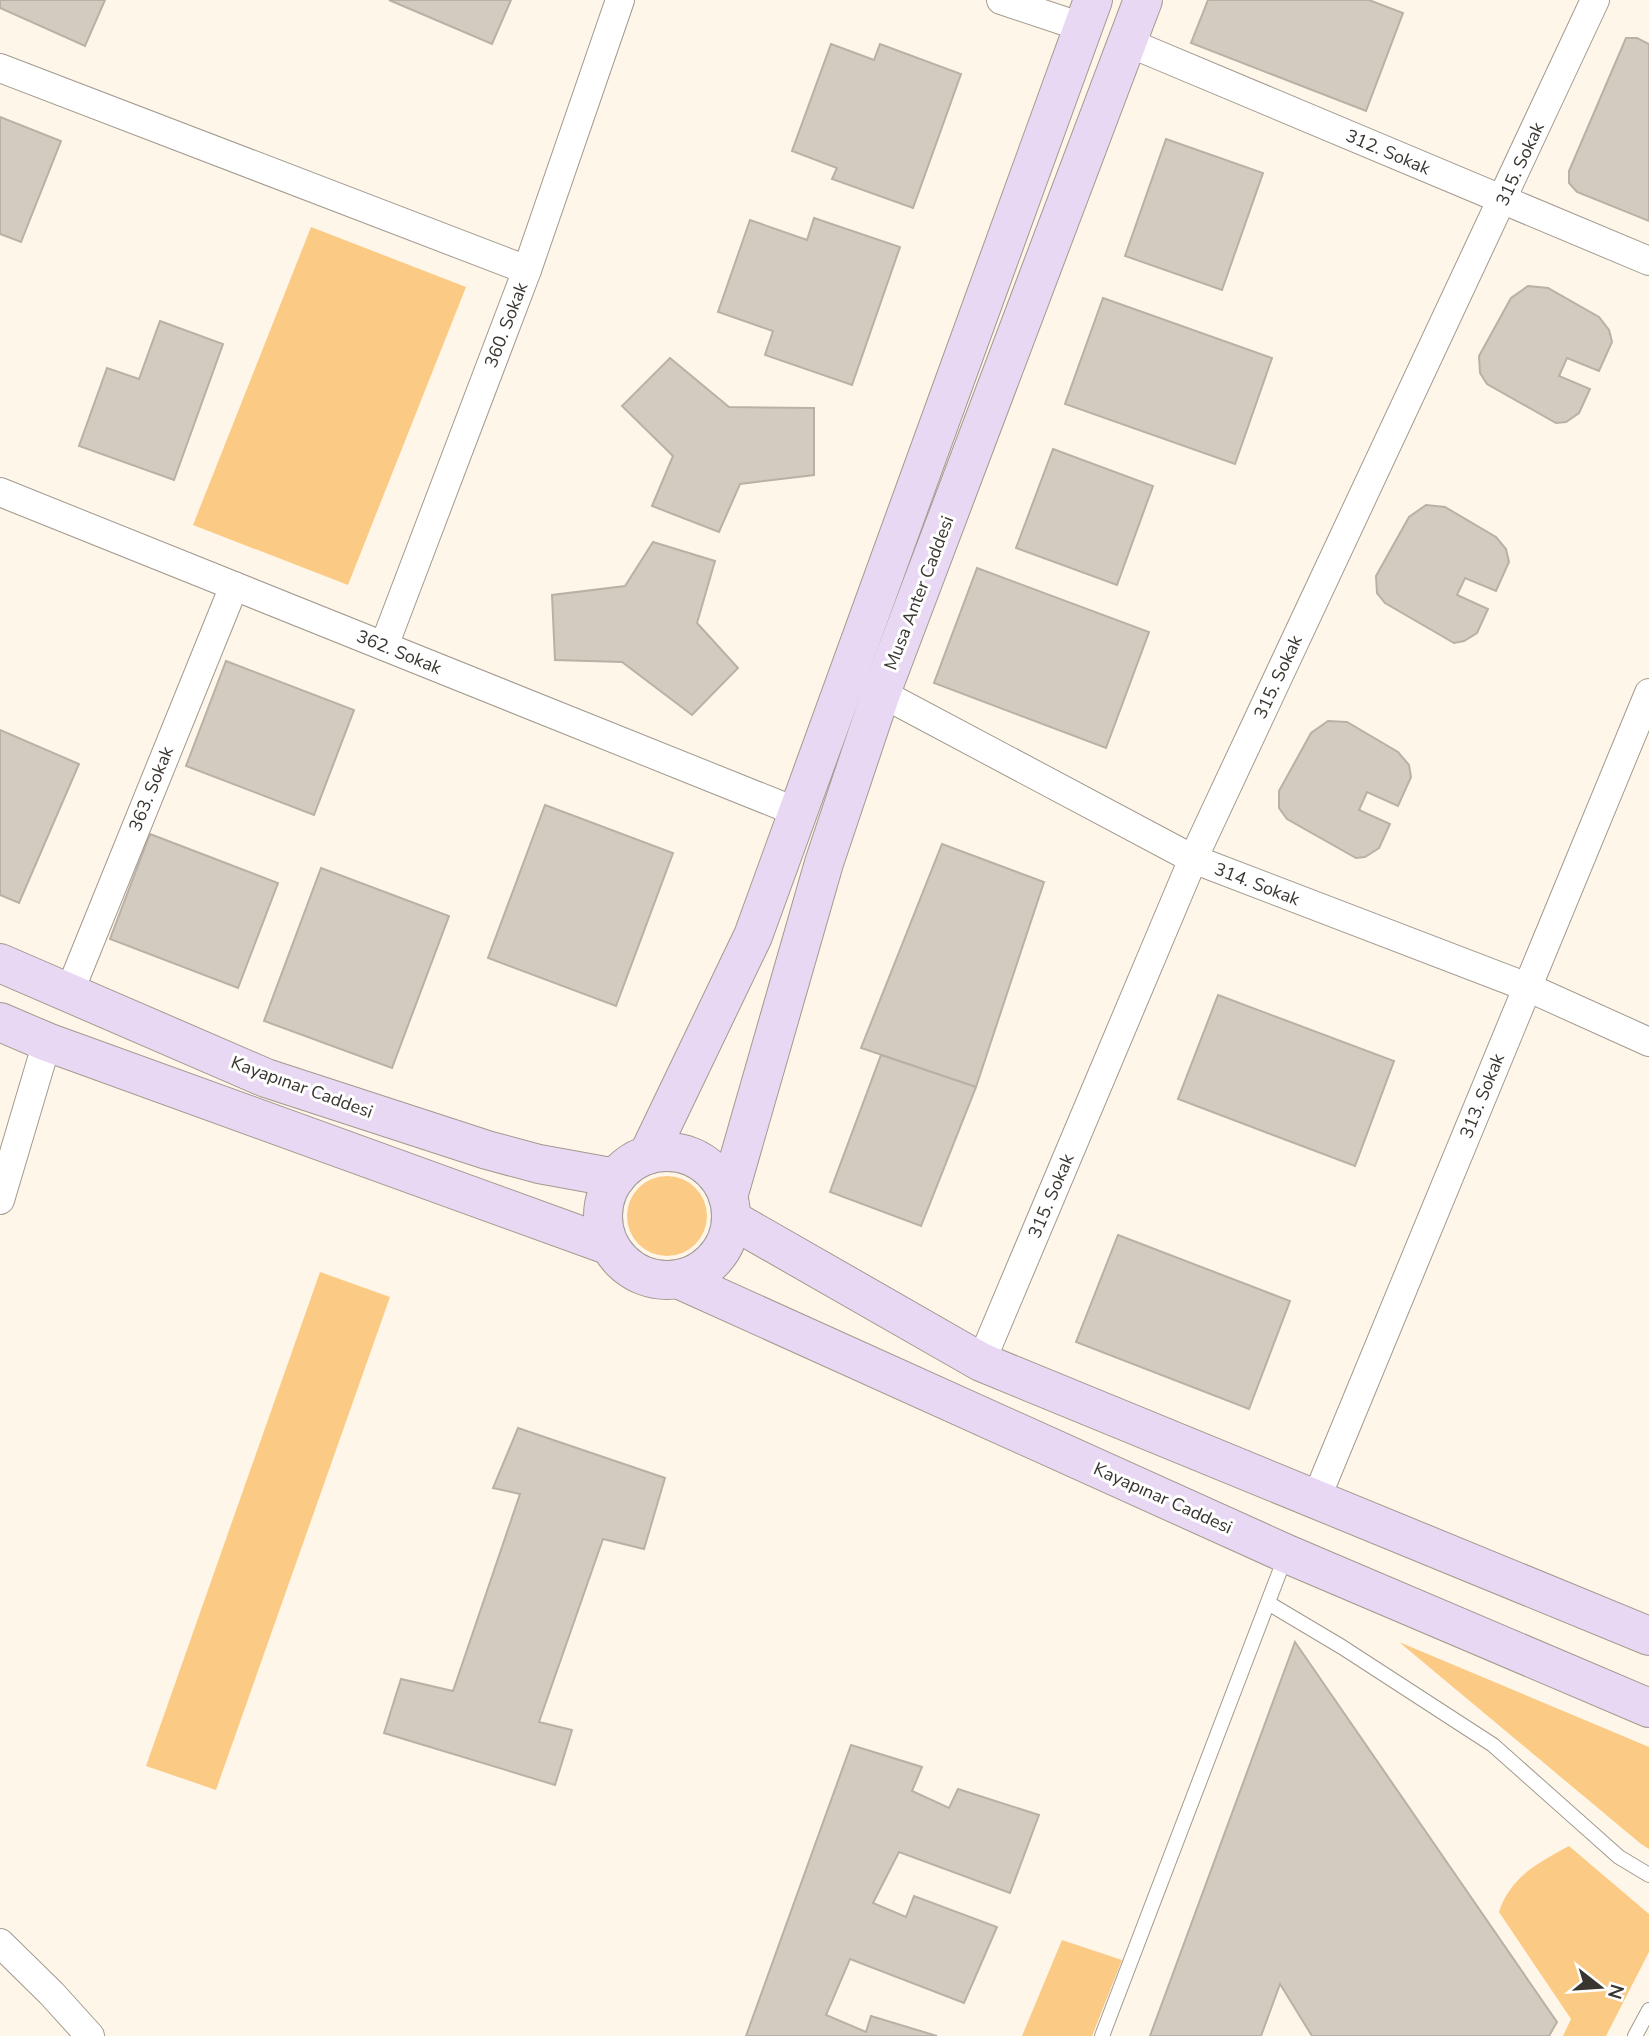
<svg xmlns="http://www.w3.org/2000/svg" width="1649" height="2036" font-family="'Nunito Sans',sans-serif">
	<rect width="100%" height="100%" fill="#fff6ea"/>
	<!-- green -->
	<g fill="#fbcb85">
		<polygon points="311,227 466,287 348,585 193,525"/>
		<circle cx="667" cy="1216" r="40"/>
		<polygon points="320,1272 390,1297 216,1790 146,1766"/>
		<polygon points="1399,1642 1649,1747 1649,1849 1641,1844"/>
		<path d="M1569,1846L1649,1914V1952L1606,2036H1563L1571,2019L1499,1912C1510,1877 1538,1863 1569,1846Z"/>
		<polygon points="1062,1940 1122,1960 1092,2036 1022,2036"/>
	</g>
	<!-- building -->
	<g fill="#d3cbbf" stroke="#b9b1a5" stroke-width="2">
		<polygon points="0,0 105,0 85,46 0,8"/>
		<polygon points="389,0 511,0 492,44"/>
		<polygon points="1208,0 1369,0 1403,13 1366,111 1191,43"/>
		<polygon points="1626,38 1637,38 1649,44 1649,221 1577,192 1569,183 1569,171"/>
		<polygon points="831,44 874,60 880,44 961,74 913,208 832,179 837,168 792,151"/>
		<polygon points="0,117 61,141 21,242 0,234"/>
		<polygon points="1166,139 1263,173 1222,290 1125,256"/>
		<polygon points="814,218 900,247 852,385 765,355 773,331 718,312 750,220 807,240"/>
		<polygon points="1528,286 1548,288 1599,317 1609,330 1612,342 1599,371 1567,358 1559,376 1590,389 1579,413 1566,422 1556,423 1487,384 1480,373 1479,356 1511,298"/>
		<polygon points="1103,298 1272,358 1235,464 1065,404"/>
		<polygon points="160,321 223,344 174,480 79,446 107,368 139,379"/>
		<polygon points="670,358 729,407 814,408 814,475 740,484 719,532 652,506 673,456 622,406"/>
		<polygon points="1053,449 1153,486 1117,585 1016,548"/>
		<polygon points="1426,505 1445,507 1496,537 1506,549 1509,562 1496,591 1465,578 1457,595 1488,609 1477,633 1464,641 1454,643 1385,603 1377,593 1376,576 1409,517"/>
		<polygon points="653,542 715,561 697,623 738,668 692,715 622,662 555,660 552,595 625,586"/>
		<polygon points="977,568 1149,632 1106,748 934,683"/>
		<polygon points="226,661 354,710 314,815 186,766"/>
		<polygon points="1328,721 1347,722 1398,752 1409,765 1411,777 1398,806 1367,792 1359,810 1390,824 1379,848 1365,857 1356,858 1287,819 1279,808 1279,791 1311,733"/>
		<polygon points="0,730 79,764 19,903 0,895"/>
		<polygon points="545,805 673,853 616,1006 488,958"/>
		<polygon points="150,834 278,883 238,988 110,939"/>
		<polygon points="942,844 1044,882 976,1087 861,1048"/>
		<polygon points="321,868 449,916 392,1068 264,1021"/>
		<polygon points="1218,995 1394,1061 1355,1166 1178,1099"/>
		<polygon points="881,1055 976,1087 921,1226 830,1192"/>
		<polygon points="1118,1235 1290,1301 1249,1409 1076,1342"/>
		<polygon points="518,1428 665,1478 644,1549 603,1539 539,1722 572,1730 555,1785 384,1733 401,1679 453,1691 520,1494 493,1488"/>
		<polygon points="1295,1642 1557,2022 1549,2036 1312,2036 1280,1984 1261,2036 1150,2036"/>
		<polygon points="851,1745 922,1767 912,1791 949,1808 958,1789 1039,1815 1010,1893 899,1852 873,1903 906,1917 914,1896 997,1927 964,2003 850,1959 826,2015 866,2032 871,2016 937,2036 746,2036"/>
	</g>
	<g fill="none" stroke-linecap="round" stroke-linejoin="round">
		<defs>
			<g id="service">
				<polyline points="1268,1603 1342,1647 1493,1745 1619,1857 1649,1875"/>
				<polyline points="1102,2036 1286,1555"/>
				<polyline points="1635,2036 1649,2010"/>
			</g>
			<g id="minor">
				<polyline points="1001,0 1082,27"/>
				<polyline points="1127,42 1649,261"/>
				<polyline points="0,68 527,270"/>
				<polyline points="0,492 797,812"/>
				<polyline points="384,646 527,270 620,0"/>
				<polyline points="881,693 1193,859 1527,987 1649,1042"/>
				<polyline points="69,993 234,586"/>
				<polyline points="0,1200 47,1042"/>
				<polyline points="981,1362 1193,859 1595,0"/>
				<polyline points="1316,1499 1649,693"/>
				<polyline points="0,1943 52,1994 90,2036"/>
			</g>
			<g id="secondary">
				<polyline points="0,963 266,1078 487,1150 539,1164 616,1178"/>
				<polyline points="0,1022 47,1042 610,1246"/>
				<circle cx="667" cy="1216" r="64"/>
				<polyline points="648,1155 753,936 1093,0"/>
				<polyline points="728,1197 824,863 881,693 1143,0"/>
				<polyline points="731,1219 981,1362 1649,1636"/>
				<polyline points="680,1280 1287,1554 1649,1708"/>
			</g>
		</defs>
		<!-- service casing -->
		<use href="#service" stroke="#a29a8f" stroke-width="16"/>
		<!-- minor casing -->
		<use href="#minor" stroke="#a29a8f" stroke-width="30"/>
		<!-- secondary casing -->
		<use href="#secondary" stroke="#a29a8f" stroke-width="40"/>
		<!-- service -->
		<use href="#service" stroke="#fff" stroke-width="14"/>
		<!-- minor -->
		<use href="#minor" stroke="#fff" stroke-width="28"/>
		<!-- secondary -->
		<use href="#secondary" stroke="#e8d8f3" stroke-width="38"/>
	</g>
	<g text-anchor="middle" stroke-width="6" stroke-linejoin="round" paint-order="stroke">
		<!-- street labels -->
		<g font-size="18" fill="#393631" stroke="#fff">
			<text transform="translate(1388 152) rotate(23)" y="6">312. Sokak</text>
			<text transform="translate(1520 164) rotate(-65)" y="6">315. Sokak</text>
			<text transform="translate(506 325) rotate(-69)" y="6">360. Sokak</text>
			<text transform="translate(919 593) rotate(-69)" y="6">Musa Anter Caddesi</text>
			<text transform="translate(399 652) rotate(22)" y="6">362. Sokak</text>
			<text transform="translate(1278 677) rotate(-65)" y="6">315. Sokak</text>
			<text transform="translate(151 789) rotate(-68)" y="6">363. Sokak</text>
			<text transform="translate(1257 884) rotate(21)" y="6">314. Sokak</text>
			<text transform="translate(302 1087) rotate(20)" y="6">Kayapınar Caddesi</text>
			<text transform="translate(1482 1096) rotate(-68)" y="6">313. Sokak</text>
			<text transform="translate(1051 1196) rotate(-67)" y="6">315. Sokak</text>
			<text transform="translate(1163 1498) rotate(24)" y="6">Kayapınar Caddesi</text>
		</g>
	</g>
	<!-- north arrow -->
	<g transform="translate(1600 1987) rotate(107)" stroke="#ffffff" stroke-width="5" paint-order="stroke">
	<path d="M0-5L12 26L0 18L-12 26Z" fill="#393631"/>
	<text y="-10" font-size="19" font-weight="bold" text-anchor="middle" fill="#393631">N</text>
	</g>
</svg>
